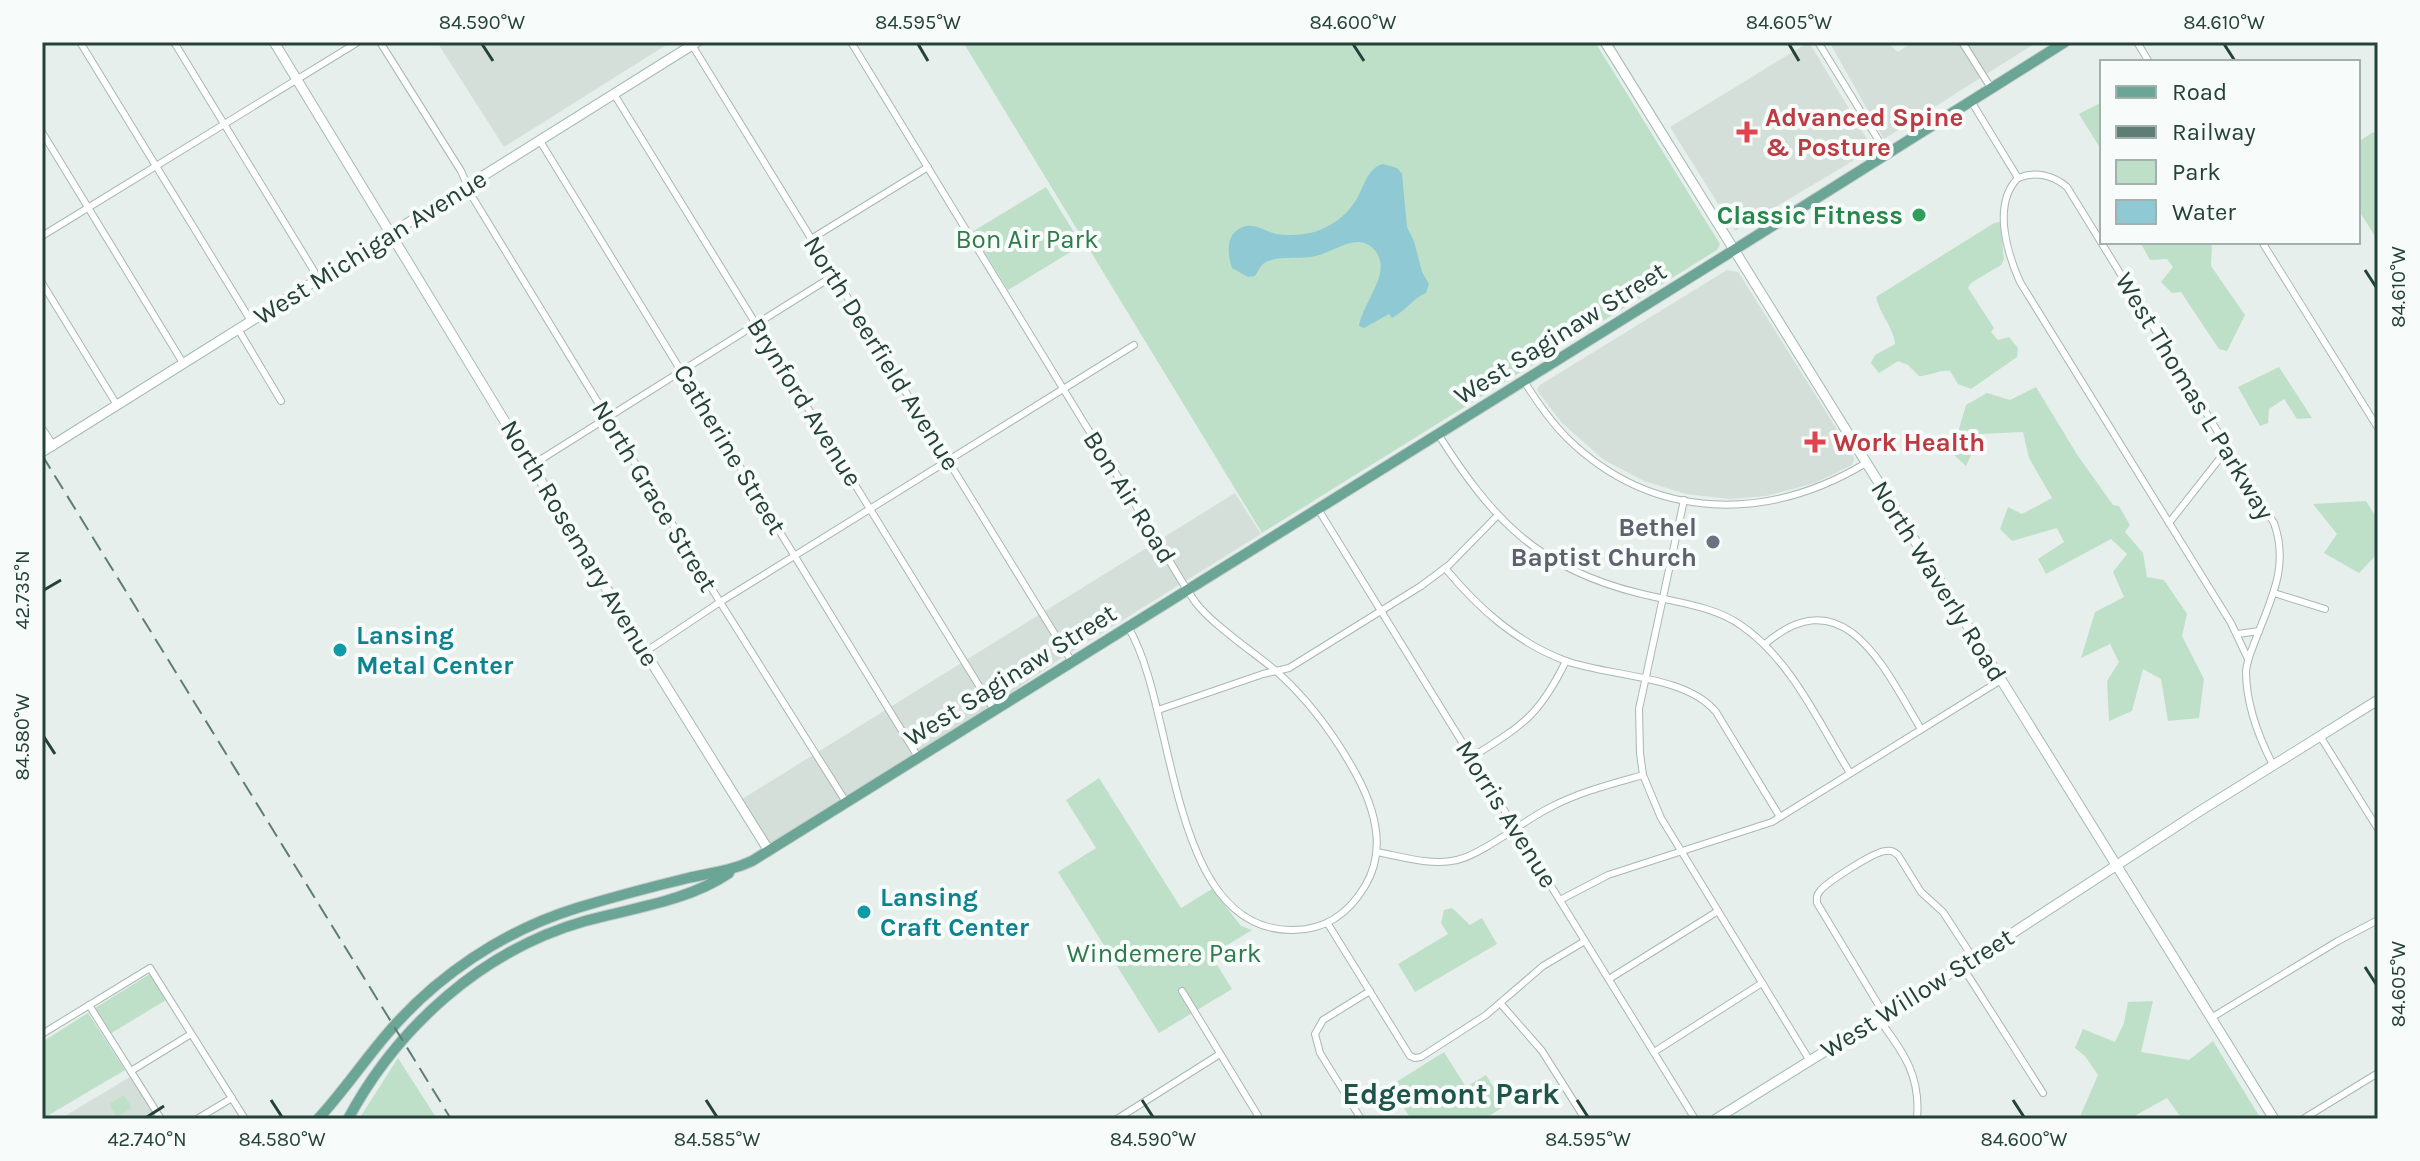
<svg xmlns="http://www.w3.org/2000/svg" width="2420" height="1161" font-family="Karla,sans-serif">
	<rect width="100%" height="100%" fill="#e6efeb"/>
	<!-- built -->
	<g fill="#d4dfda">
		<polygon points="437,42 671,42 504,147"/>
		<polygon points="1809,42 1873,149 1735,231 1670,127"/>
		<polygon points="1835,42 1886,42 1898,52 1913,42 2037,42 1884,139 1831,45"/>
		<polygon points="1727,270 1738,272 1744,281 1853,455 1854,460 1852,465 1815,483 1766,496 1730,499 1686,494 1644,481 1604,460 1562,423 1539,393 1537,389 1540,385"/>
		<polygon points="1235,493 1261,534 1057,661 918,757 769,851 739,801"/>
		<polygon points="130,1077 157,1119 60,1119"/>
	</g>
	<!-- green -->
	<g fill="#bfe0c8">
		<polygon points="963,42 1595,42 1720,244 1717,250 1262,533"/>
		<polygon points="2102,102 2102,151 2079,114"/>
		<polygon points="2373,132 2378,135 2378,241 2358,209 2358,142"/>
		<polygon points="1046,187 1082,245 1008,290 972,232"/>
		<path d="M2000,222L2004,259L2001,265L1971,283L1968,288L1994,328L1991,332L1998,340L2009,337L2018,348L2017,357L1971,389L1958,384L1950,371C1941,369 1929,376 1919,376L1908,365L1898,361L1879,373L1871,363L1875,355L1895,344C1894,328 1879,313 1876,297L1994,223Z"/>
		<polygon points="2140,242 2212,242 2211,266 2245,315 2227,351 2219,349 2181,292 2172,293 2161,282 2173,267 2167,259 2150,260"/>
		<polygon points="2279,367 2312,418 2297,419 2284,399 2269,409 2268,423 2260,426 2238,387"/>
		<polygon points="2036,387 2078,456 2113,505 2119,506 2130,525 2125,532 2143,553 2147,577 2164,580 2187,614 2182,636 2204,679 2199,718 2168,721 2161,679 2143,669 2132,711 2109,721 2107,681 2119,662 2110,644 2081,658 2095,612 2124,597 2113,572 2127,554 2111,539 2046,574 2038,559 2064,542 2057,528 2012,541 2000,529 2008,507 2022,514 2052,498 2029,458 2023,432 1981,434 1966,466 1952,453 1966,405 1987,393 2010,400"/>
		<polygon points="2366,501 2378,520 2378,553 2359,573 2324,553 2337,534 2313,504"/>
		<polygon points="1099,778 1181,908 1212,889 1241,926 1252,930 1211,955 1232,989 1159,1033 1058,872 1096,848 1066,800"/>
		<polygon points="1452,908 1470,925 1482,918 1497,944 1415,992 1398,964 1448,934 1441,923 1444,910"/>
		<polygon points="150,974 166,1000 110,1034 95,1008"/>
		<polygon points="2153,1001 2141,1052 2189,1060 2213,1041 2261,1119 2182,1119 2167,1098 2129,1119 2079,1119 2098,1075 2085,1056 2075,1048 2083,1029 2115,1042 2124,1023 2128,1002"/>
		<polygon points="88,1013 125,1070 42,1119 42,1042"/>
		<polygon points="1444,1052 1466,1087 1486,1075 1505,1106 1484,1119 1411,1119 1390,1086"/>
		<polygon points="398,1058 437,1119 359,1119"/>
		<polygon points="124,1095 132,1108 117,1117 109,1104"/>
	</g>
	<!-- water -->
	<path fill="#8ec9d4" d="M1383,164L1397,168L1402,174L1407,227L1414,241L1422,272L1429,284L1426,293C1413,298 1406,311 1392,318L1389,314L1364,328L1359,326C1362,306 1385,280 1380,261C1378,250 1368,242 1358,242C1344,242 1329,253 1316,256C1301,260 1279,255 1266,262C1260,265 1259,270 1255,276L1248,277L1232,268C1227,253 1225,231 1246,226C1256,224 1267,232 1276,234C1288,236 1303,235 1314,232C1330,227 1345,217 1354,203C1364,190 1365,169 1383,164Z"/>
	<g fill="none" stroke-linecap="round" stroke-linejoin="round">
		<defs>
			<g id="street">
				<polyline points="80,42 251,321"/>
				<polyline points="174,42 314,271 317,280"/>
				<polyline points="380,42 461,171 473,198 720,602 846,802"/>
				<path d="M851,42C926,164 1000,286 1075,408C1099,448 1125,487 1149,527C1165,552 1179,579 1196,603C1212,624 1253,652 1275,670C1309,700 1334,734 1356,774C1375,809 1387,850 1365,886C1349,913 1325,930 1293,930C1167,932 1177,706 1128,627"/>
				<polyline points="1818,42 1887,154"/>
				<polyline points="1962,42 1991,88"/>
				<polyline points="2137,42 2149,62"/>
				<polyline points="692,45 1072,662"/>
				<polyline points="614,94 994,710"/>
				<polyline points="1971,101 2018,178"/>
				<polyline points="42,132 183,363"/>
				<polyline points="540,141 918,757"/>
				<path d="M2018,178C2035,171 2053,175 2067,187L2274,523C2289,565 2272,597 2257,636C2253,647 2247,659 2246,671C2246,704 2258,736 2273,765"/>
				<path d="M2018,178C1992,204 2007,253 2020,282L2231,623L2248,659"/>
				<polyline points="42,236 358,42"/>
				<polyline points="811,239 928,167"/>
				<polyline points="2262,242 2378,428"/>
				<polyline points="42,283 117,405"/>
				<polyline points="238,329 281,401"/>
				<path d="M1524,381C1537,402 1551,422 1568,439C1654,522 1768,522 1866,463"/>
				<path d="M1438,434C1492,519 1537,568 1638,593C1672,602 1713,605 1742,626C1791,660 1819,723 1850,773"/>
				<polyline points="532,465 833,276"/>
				<polyline points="1684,500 1639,709 1640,753 1643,775 1661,818 1810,1061"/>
				<polyline points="1318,509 1695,1119"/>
				<polyline points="2169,523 2228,448"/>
				<path d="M1445,568C1479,609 1516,642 1566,661C1611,677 1686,675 1716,712L1780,817"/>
				<polyline points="2274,593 2325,609"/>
				<polyline points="2238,634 2259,631"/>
				<path d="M1765,644C1845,575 1886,672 1921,729"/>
				<polyline points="645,652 720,602 1134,345"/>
				<polyline points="1158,710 1263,674 1289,668 1421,586 1449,565 1497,516"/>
				<polyline points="2320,736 2378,829"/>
				<path d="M1472,757C1523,725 1539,716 1566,661"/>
				<path d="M1377,852C1404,857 1431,866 1457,860C1483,854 1523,821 1549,808C1579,792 1611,784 1643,775"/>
				<polyline points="1560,900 1608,875 1772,822 2001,680"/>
				<polyline points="1328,924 1410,1056 1415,1058 1421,1057 1486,1015 1543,966 1585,941"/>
				<polyline points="1962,966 2043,1093"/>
				<polyline points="1609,979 1718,911"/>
				<polyline points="1182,991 1260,1119"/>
				<polyline points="1500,1003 1542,1051 1585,1119"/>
				<polyline points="89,1005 161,1119"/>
				<path d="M1884,1014L1817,903C1817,897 1816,896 1820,891C1827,882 1875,851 1886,851C1892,850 1894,852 1898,855L1921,892L1943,912L1973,958"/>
				<path d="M1878,1018C1903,1052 1921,1075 1917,1119"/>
				<polyline points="2211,1018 2338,941 2378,920"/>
				<polyline points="42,1034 150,968 245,1119"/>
				<polyline points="1654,1052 1762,983"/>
				<polyline points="131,1071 191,1034"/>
				<polyline points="197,1119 232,1098"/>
				<polyline points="1117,1119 1220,1054"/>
				<polyline points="1361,1119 1320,1053 1315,1034 1323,1020 1370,991"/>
				<polyline points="2303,1119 2378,1073"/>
			</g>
			<g id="secondary">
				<polyline points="274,42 645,652 769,851"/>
				<polyline points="1605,42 2274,1119"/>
				<polyline points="42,431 52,446"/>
				<polyline points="42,452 697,42"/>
				<polyline points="1716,1119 1962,966 2200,811 2378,700"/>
			</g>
			<g id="primary">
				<path d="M318,1119C343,1092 363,1062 387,1034C436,976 503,931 577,908C613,897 651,887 688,878C710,873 731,871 752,861L1718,260L2065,42"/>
				<path d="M348,1119C398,1026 483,950 585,921C633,908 688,901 729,873"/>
			</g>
		</defs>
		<!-- street casing -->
		<use href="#street" stroke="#a8b8b2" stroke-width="8"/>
		<!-- secondary casing -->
		<use href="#secondary" stroke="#a4bbb3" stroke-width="11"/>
		<!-- primary casing -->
		<use href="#primary" stroke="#c2cac8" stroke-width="12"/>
		<!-- street -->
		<use href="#street" stroke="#fff" stroke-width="6"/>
		<!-- secondary -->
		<use href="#secondary" stroke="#fff" stroke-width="9"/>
		<!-- primary -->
		<use href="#primary" stroke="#6aa596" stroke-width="10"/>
		<!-- rail -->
		<polyline stroke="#5f7d75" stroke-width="2" stroke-dasharray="16 8" stroke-linecap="butt" points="42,455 451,1119"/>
	</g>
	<!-- ticks -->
	<path fill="none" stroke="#24423a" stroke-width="3" d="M482,44L493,61M918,44L928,61M1353,44L1364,61M1789,44L1799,61M2224,44L2235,61M2365,270L2376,287M44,590L61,580M44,737L55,754M2365,967L2376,984M271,1100L282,1117M706,1100L717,1117M1142,1100L1153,1117M1577,1100L1588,1117M2013,1100L2024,1117M147,1117L164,1106"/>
	<!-- markers -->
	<g fill="#e0444e" stroke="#f7fbf9" stroke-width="3">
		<path d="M1743 120h8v8h8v8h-8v8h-8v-8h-8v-8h8z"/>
		<path d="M1811 430h8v8h8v8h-8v8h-8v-8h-8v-8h8z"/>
	</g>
	<circle fill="#2e9e5b" stroke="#f7fbf9" stroke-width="3" cx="1919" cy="215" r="8"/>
	<circle fill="#6b7280" stroke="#f7fbf9" stroke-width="3" cx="1713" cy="542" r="8"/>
	<g fill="#0f9aa8" stroke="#f7fbf9" stroke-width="3">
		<circle cx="340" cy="650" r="8"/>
		<circle cx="864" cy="912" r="8"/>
	</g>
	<g text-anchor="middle" stroke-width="8" stroke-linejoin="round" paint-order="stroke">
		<!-- health labels -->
		<g font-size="26" font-weight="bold" fill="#be3a42" stroke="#f7fbf9" text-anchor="start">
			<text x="1765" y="126">Advanced Spine<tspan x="1765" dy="30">&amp; Posture</tspan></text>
			<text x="1833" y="451">Work Health</text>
		</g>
		<!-- leisure labels -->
		<g font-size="26" font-weight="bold" fill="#27864d" stroke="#f7fbf9" text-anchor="end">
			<text x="1903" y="224">Classic Fitness</text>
		</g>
		<!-- park labels -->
		<g font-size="26" fill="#2d7a4b" stroke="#f7fbf9">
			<text x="1027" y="248">Bon Air Park</text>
			<text x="1164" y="962">Windemere Park</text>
		</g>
		<!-- street labels -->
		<g font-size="26" fill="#24423a" stroke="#f7fbf9">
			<text transform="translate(370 247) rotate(-32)" y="9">West Michigan Avenue</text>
			<text transform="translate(1560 333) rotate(-32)" y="9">West Saginaw Street</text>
			<text transform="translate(882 353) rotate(58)" y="9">North Deerfield Avenue</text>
			<text transform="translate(2195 396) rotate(59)" y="9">West Thomas L Parkway</text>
			<text transform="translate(805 402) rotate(58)" y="9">Brynford Avenue</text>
			<text transform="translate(730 449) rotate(59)" y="9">Catherine Street</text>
			<text transform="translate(655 496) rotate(59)" y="9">North Grace Street</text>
			<text transform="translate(1130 497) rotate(58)" y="9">Bon Air Road</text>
			<text transform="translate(580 543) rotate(59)" y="9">North Rosemary Avenue</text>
			<text transform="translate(1939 581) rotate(58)" y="9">North Waverly Road</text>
			<text transform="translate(1010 675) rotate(-32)" y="9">West Saginaw Street</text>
			<text transform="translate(1507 814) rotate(58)" y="9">Morris Avenue</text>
			<text transform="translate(1917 993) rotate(-32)" y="9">West Willow Street</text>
		</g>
		<!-- worship labels -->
		<g font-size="26" font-weight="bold" fill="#5b616d" stroke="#f7fbf9" text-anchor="end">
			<text x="1697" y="536">Bethel<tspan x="1697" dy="30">Baptist Church</tspan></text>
		</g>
		<!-- culture labels -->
		<g font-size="26" font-weight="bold" fill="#0d838f" stroke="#f7fbf9" text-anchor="start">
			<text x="356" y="644">Lansing<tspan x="356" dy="30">Metal Center</tspan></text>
			<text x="880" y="906">Lansing<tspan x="880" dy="30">Craft Center</tspan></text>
		</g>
		<!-- quarter labels -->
		<g font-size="30" font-weight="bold" fill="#1f5548" stroke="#f7fbf9">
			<text x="1451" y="1104">Edgemont Park</text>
		</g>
	</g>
	<!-- border -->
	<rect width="2420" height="1161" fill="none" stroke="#f7fbf9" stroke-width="88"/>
	<!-- legend -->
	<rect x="2100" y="60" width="260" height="184" fill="#f7fbf9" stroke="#a3b1ad" stroke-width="2"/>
	<rect x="2116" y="86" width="40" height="12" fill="#6aa596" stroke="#a3b1ad" stroke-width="2"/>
	<text x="2172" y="100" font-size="24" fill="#24423a">Road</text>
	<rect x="2116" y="126" width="40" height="12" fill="#5f7d75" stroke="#a3b1ad" stroke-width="2"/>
	<text x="2172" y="140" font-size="24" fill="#24423a">Railway</text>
	<rect x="2116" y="160" width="40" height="24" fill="#bfe0c8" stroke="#a3b1ad" stroke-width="2"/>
	<text x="2172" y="180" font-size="24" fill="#24423a">Park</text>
	<rect x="2116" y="200" width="40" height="24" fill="#8ec9d4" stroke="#a3b1ad" stroke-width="2"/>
	<text x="2172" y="220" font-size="24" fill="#24423a">Water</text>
	<rect x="44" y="44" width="2332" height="1073" fill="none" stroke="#24423a" stroke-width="3"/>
	<g font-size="20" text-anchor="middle" fill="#24423a">
		<text x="482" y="29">84.590°W</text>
		<text x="918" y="29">84.595°W</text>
		<text x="1353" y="29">84.600°W</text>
		<text x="1789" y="29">84.605°W</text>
		<text x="2224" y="29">84.610°W</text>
		<text transform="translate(2398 287) rotate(-90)" y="7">84.610°W</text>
		<text transform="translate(22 590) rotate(-90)" y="7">42.735°N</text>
		<text transform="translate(22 737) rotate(-90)" y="7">84.580°W</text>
		<text transform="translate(2398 984) rotate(-90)" y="7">84.605°W</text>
		<text x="147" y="1146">42.740°N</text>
		<text x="282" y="1146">84.580°W</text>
		<text x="717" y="1146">84.585°W</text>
		<text x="1153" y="1146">84.590°W</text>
		<text x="1588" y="1146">84.595°W</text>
		<text x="2024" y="1146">84.600°W</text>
	</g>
</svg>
